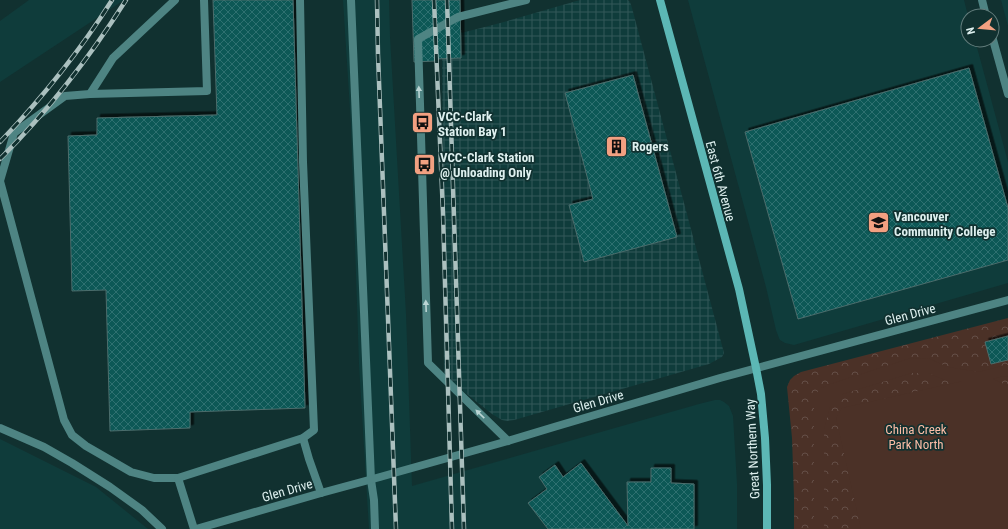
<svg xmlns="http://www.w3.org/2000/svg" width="1008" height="529" font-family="'Roboto Condensed',sans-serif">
	<defs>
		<pattern id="industrial-grid" width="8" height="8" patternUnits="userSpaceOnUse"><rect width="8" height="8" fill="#0f3c3b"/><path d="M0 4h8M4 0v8" fill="none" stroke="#325858"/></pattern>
		<pattern id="park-crowns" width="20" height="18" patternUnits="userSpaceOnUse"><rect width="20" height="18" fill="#4b3127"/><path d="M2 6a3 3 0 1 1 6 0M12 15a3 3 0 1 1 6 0" fill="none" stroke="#644f47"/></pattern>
		<pattern id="building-cross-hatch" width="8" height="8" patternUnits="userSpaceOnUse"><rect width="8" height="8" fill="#0b5857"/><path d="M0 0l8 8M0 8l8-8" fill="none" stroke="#2e706f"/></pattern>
		<filter id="shadow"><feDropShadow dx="3.5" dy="-3.5" stdDeviation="0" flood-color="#0009"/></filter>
	</defs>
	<rect width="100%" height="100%" fill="#113130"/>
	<!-- built -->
	<g fill="#0f3c3b">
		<polygon points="29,0 124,0 0,82 0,21"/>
		<polygon points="343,0 389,0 390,37 406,314 412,486 699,404 715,400 720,400 724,402 729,406 733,416 737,484 737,529 369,529 359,364 351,125"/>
		<polygon points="688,0 964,0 968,16 968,40 975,40 1008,162 1008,283 794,345 785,343 780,340 779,338 776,330 766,287"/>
		<polygon points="1001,0 1008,0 1008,26"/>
		<polygon points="0,439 96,487 148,529 0,529"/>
	</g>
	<!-- industrial -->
	<polygon fill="url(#industrial-grid)" points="580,0 628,0 630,2 632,8 724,353 722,357 709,364 514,420 507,421 502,420 492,414 444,376 442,38 504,22"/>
	<!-- park -->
	<polygon fill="url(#park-crowns)" points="1008,318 1008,529 794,529 794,497 792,438 787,387 790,380 794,376 801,372"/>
	<!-- pitch -->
	<polygon fill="#4b3127" points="911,358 930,359 948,367 979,372 1005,365 1008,365 1008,377 1003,376 993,379 1008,386 1008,529 861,529 836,418 842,408 963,381 947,381 928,373 912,373 843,394 830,407 824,429 824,529 814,529 814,396 820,389 827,385"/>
	<!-- building -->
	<g fill="url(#building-cross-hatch)" stroke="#4c6d6c" filter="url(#shadow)">
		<polygon points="213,0 293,0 305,408 190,412 190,428 110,431 106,290 72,291 68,136 97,135 97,118 217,115"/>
		<polygon points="412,0 460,0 461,58 435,59 435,61 414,62"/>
		<polygon points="969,68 1008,208 1008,260 798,319 745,132"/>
		<polygon points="633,75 677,237 584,262 569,205 593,199 565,93"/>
		<polygon points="1008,336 1008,360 991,364 985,342"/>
		<polygon points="581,463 628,526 627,482 651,482 651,468 671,468 671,483 694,484 694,529 548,529 528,503 547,489 539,477 555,465 563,477"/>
	</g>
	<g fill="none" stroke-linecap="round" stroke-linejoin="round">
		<!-- service -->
		<g stroke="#4e8483" stroke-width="8">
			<polyline points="175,0 113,58 90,94 65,96 14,133 0,181 64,420 72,435 86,446 131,472 154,478 178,478 194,529"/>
			<polyline points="351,0 371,480 374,500 375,529"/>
			<polyline points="90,94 207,91 204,0"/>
			<polyline points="0,428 44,447 72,463 110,487 142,510 162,529"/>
			<polyline points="303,438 309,459 321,493"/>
			<polyline points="508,441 428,363 418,39 458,17 526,0"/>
			<polyline points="178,478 303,438 314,430 303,162 300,0"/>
		</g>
		<!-- minor -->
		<g stroke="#4e8483" stroke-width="8">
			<polyline points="982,0 986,16"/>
			<polyline points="992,36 1008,94"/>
			<polyline points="196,529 321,493 380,477 508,441 554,427 720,378 1008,300"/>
		</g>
		<!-- secondary -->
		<polyline stroke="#5cb7b5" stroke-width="8" points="660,0 739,289 756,368 761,394 765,438 767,485 767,529"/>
		<defs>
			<g id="rail">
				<polyline points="377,0 378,55 396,529"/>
				<polyline points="434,0 443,213 452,529"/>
				<polyline points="447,0 464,529"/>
				<path d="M0,142C42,98 80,51 112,0"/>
				<path d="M0,159C48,111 90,57 126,0"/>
			</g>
		</defs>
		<!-- rail casing -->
		<use href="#rail" stroke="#abc0bf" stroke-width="4.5"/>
		<!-- rail -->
		<use href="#rail" stroke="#113130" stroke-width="3" stroke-dasharray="9" stroke-linecap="butt"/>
	</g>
	<!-- one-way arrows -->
	<defs><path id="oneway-solid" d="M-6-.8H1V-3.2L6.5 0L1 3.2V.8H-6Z"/></defs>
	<g fill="#bad5d4">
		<use href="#oneway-solid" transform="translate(419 92) rotate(-92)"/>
		<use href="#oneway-solid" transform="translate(426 306) rotate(-92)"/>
		<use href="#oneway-solid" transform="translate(480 414) rotate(-136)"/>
	</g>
	<!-- icons -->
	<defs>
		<symbol id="bus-square" viewBox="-11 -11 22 22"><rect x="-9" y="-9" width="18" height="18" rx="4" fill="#f2a081" stroke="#113130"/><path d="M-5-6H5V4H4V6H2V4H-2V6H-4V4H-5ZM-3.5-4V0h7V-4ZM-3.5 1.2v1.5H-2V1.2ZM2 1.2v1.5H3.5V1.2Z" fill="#111"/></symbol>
		<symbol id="building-square" viewBox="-11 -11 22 22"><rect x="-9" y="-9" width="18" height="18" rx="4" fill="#f2a081" stroke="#113130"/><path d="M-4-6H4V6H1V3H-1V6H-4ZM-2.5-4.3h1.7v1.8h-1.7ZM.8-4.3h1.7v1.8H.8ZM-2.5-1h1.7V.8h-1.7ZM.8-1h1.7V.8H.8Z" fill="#111"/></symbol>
		<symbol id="university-square" viewBox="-11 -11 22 22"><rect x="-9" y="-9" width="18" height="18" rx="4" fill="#f2a081" stroke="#113130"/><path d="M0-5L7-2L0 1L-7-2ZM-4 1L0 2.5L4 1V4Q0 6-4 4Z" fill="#111"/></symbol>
	</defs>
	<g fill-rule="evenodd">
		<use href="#bus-square" x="410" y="110" width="25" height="25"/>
		<use href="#building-square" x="604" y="134" width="25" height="25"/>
		<use href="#bus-square" x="412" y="152" width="25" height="25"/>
		<use href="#university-square" x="866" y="210" width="25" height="25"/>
	</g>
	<g text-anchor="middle" stroke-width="3.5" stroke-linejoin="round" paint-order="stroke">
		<!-- poi labels -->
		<g font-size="13" font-weight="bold" fill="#def0ef" stroke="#113130" text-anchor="start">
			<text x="438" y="121">VCC-Clark<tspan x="438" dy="15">Station Bay 1</tspan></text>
			<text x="632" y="151">Rogers</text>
			<text x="440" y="162">VCC-Clark Station<tspan x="440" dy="15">@ Unloading Only</tspan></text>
			<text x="894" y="221">Vancouver<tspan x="894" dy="15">Community College</tspan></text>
		</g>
		<!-- street labels -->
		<g font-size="13" fill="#def0ef" stroke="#113130">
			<text transform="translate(721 181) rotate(75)" y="5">East 6th Avenue</text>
			<text transform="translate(910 314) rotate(-15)" y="5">Glen Drive</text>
			<text transform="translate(598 401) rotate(-16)" y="5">Glen Drive</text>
			<text transform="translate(752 449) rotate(-93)" y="5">Great Northern Way</text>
			<text transform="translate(287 490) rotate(-16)" y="5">Glen Drive</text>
		</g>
		<!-- park labels -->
		<g font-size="13" fill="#fbbda6" stroke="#113130">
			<text x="916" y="434">China Creek<tspan x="916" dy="15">Park North</tspan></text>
		</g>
	</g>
	<!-- north arrow -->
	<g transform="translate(980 28) rotate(254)"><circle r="19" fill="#113130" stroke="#637d7c"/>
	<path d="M0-3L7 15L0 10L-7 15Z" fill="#f2a081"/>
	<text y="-6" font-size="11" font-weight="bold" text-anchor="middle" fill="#def0ef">N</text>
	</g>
</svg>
